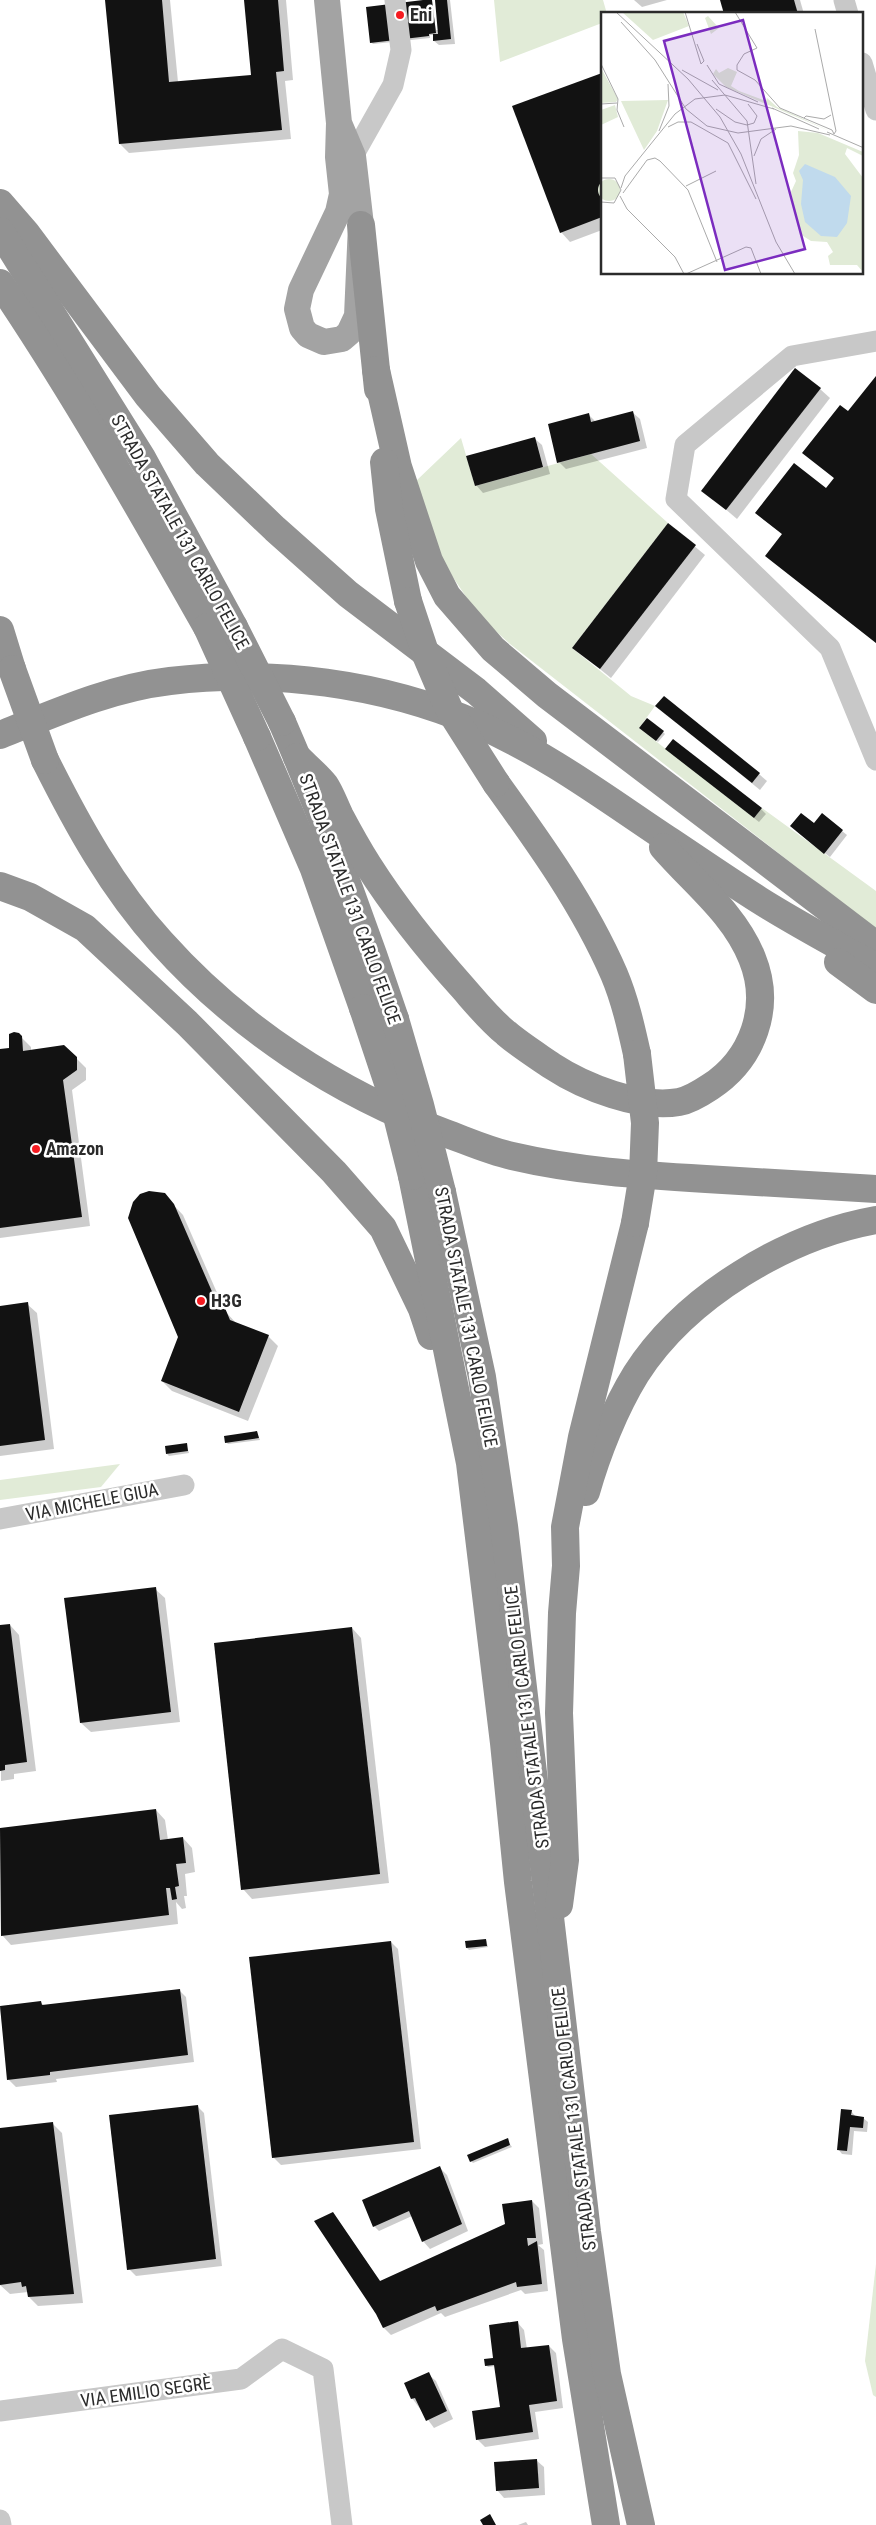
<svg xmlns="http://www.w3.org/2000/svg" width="876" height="2525" font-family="'Roboto Condensed',sans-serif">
	<rect width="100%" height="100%" fill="#fff"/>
	<!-- green -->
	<g fill="#e1ebd7">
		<polygon points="494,0 603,0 607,14 602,14 602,23 500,62"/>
		<polygon points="461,438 475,486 591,454 668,523 572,648 631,696 655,706 639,728 754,818 762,808 876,891 876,929 510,644 479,616 440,558 416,481"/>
		<polygon points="120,1464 101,1487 0,1500 0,1480"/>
		<polygon points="876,2264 876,2397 873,2395 865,2361"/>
	</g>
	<!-- shadow -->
	<g fill="#0003">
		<polygon points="107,0 170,0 178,82 252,76 245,0 286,0 293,80 285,81 291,139 129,153 120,144"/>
		<polygon points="431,0 436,30 439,30 436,0 450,0 455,44 439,45 434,41 434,35 430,35 430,38 373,44 371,42"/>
		<polygon points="634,0 667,0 642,7"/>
		<polygon points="721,0 800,0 804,14 725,14"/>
		<polygon points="602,74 602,230 570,242 561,232 514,107"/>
		<polygon points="876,379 876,643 767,556 783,535 756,513 826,490 835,479 804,453 848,413"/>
		<polygon points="820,389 830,398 737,519 703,490"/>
		<polygon points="632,412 640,419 647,448 566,469 559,462 589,415 596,422"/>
		<polygon points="534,438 542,445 550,474 483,493 476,485"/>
		<polygon points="669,525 705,555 611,678 574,648"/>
		<polygon points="657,706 759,774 767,781 760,790"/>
		<polygon points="642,730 663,732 665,734 658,742"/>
		<polygon points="671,753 761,809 766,814 759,822"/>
		<polygon points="814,825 842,831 847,835 830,857 796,831"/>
		<polygon points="18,1034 31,1047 31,1051 64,1046 86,1068 86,1080 72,1090 90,1226 0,1238 0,1050 10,1049"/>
		<polygon points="164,1195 183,1215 225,1311 236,1323 268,1336 278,1346 248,1421 172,1391 162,1381 180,1337 130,1221 131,1208 134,1203"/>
		<polygon points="27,1304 37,1313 54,1449 0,1456 0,1307"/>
		<polygon points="257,1433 260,1440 228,1444 226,1442"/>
		<polygon points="186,1444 189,1453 169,1456 167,1454"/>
		<polygon points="155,1589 165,1598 180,1722 91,1732 81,1723"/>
		<polygon points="10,1625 19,1635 36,1771 14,1774 14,1779 1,1781 0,1626"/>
		<polygon points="352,1628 361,1638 389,1883 252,1899 243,1889"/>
		<polygon points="156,1810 165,1820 168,1840 183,1838 192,1848 195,1872 185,1874 187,1896 184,1896 186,1908 182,1909 176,1902 178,1924 11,1945 2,1935 0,1829"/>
		<polygon points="486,1940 488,1947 469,1950 467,1948"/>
		<polygon points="391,1942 398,1949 421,2149 281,2165 273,2157"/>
		<polygon points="179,1990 186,1997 194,2062 56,2079 57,2082 16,2087 9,2080 0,2008 41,2003 45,2006"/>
		<polygon points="197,2106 204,2113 222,2266 136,2276 129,2269"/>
		<polygon points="851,2111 856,2117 863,2118 868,2122 867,2132 854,2131 852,2155 842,2154 838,2149"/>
		<polygon points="52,2123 62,2133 83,2303 38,2306 29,2297 28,2292 10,2294 0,2285 0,2129"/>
		<polygon points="507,2140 512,2147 473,2163 471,2161"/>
		<polygon points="440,2168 447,2175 468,2231 430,2249 423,2241 412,2216 379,2231 374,2226 363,2201"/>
		<polygon points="532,2201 539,2208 543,2244 538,2245 544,2250 548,2291 525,2294 521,2290 445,2317 441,2313 391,2335 384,2328 332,2214 381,2282 507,2225"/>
		<polygon points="517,2322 524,2330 527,2349 549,2346 556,2353 563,2408 535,2412 539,2439 485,2447 477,2439 501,2408 496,2366 488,2367 486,2365 494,2359"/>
		<polygon points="428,2374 436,2381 453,2419 434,2428 412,2398"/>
		<polygon points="536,2460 544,2467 545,2495 504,2498 497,2490"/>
		<polygon points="526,2522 528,2525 518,2525"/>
	</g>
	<!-- building -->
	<g fill="#121212">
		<polygon points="105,0 162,0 169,82 251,75 244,0 278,0 284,71 276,72 282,130 119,144"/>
		<polygon points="423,0 432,0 436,33 429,34 429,36 370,43 366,7"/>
		<polygon points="435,0 447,0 451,39 433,41 433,34 438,34"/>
		<polygon points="720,0 794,0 798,14 724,14"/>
		<polygon points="602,73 602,217 560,233 512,106"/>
		<polygon points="795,368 821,388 726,510 701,491"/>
		<polygon points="876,376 876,643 765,556 782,534 755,513 794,463 826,488 834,478 802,453 840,405 848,411"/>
		<polygon points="633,411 640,441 557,463 548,424 589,413 591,422"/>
		<polygon points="535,437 543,467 475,486 466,456"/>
		<polygon points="668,523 696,545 600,669 572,648"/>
		<polygon points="664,696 760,773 752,783 655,706"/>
		<polygon points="647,718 664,731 656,741 639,728"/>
		<polygon points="673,739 762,808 754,818 665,749"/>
		<polygon points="801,813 814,823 822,813 843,830 824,854 790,826"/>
		<polygon points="14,1032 19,1033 22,1036 23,1051 64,1045 77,1057 77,1070 63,1080 82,1217 0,1228 0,1049 9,1048 9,1034"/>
		<polygon points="149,1191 165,1193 174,1204 220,1310 225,1308 230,1320 269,1335 239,1412 161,1381 178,1337 128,1218 133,1202 140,1194"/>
		<polygon points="28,1302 45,1440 0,1446 0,1306"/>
		<polygon points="257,1431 259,1438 225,1443 224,1436"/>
		<polygon points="187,1443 188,1451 166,1454 165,1446"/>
		<polygon points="156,1587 171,1712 80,1723 64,1598"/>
		<polygon points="10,1624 27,1762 5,1765 5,1770 0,1771 0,1625"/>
		<polygon points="352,1627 380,1874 241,1890 214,1643"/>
		<polygon points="156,1809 160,1840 183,1837 186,1863 176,1864 179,1886 175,1887 177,1899 172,1900 170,1888 166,1888 169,1915 1,1936 0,1828"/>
		<polygon points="486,1939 487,1946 466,1948 465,1941"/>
		<polygon points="391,1941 414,2142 272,2158 249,1957"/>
		<polygon points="180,1989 188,2055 50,2072 50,2075 7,2080 0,2006 41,2001 42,2005"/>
		<polygon points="198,2105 216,2259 127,2270 109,2115"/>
		<polygon points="841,2109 852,2110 851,2115 864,2117 863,2128 850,2127 847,2151 837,2150"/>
		<polygon points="53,2122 74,2294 28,2297 26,2286 22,2287 21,2282 0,2285 0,2128"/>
		<polygon points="508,2138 510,2145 470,2162 467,2155"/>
		<polygon points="440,2166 462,2224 422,2242 409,2211 373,2227 362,2200"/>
		<polygon points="532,2200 536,2238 527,2238 528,2246 537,2241 542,2284 517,2287 516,2282 437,2311 435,2306 383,2328 376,2314 314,2221 333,2212 380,2281 505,2224 502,2204"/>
		<polygon points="518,2321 521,2348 549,2345 557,2401 529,2405 533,2432 476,2440 472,2411 500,2407 494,2365 485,2366 484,2359 493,2358 489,2325"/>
		<polygon points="429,2372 447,2411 426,2421 415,2398 411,2399 404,2383"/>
		<polygon points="537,2459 539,2488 496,2491 494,2462"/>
		<polygon points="490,2514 496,2525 483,2525 480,2520"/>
	</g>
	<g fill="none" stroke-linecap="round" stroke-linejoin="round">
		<!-- minor -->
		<g stroke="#c8c8c8" stroke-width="21">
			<polyline points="844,0 848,14"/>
			<polyline points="862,63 876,110"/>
			<polyline points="353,156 393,85 401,50 395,0"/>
			<polyline points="876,341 792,356 685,445 676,499 830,648 876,760"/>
			<polyline points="0,1519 184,1485"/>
			<polyline points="0,2411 241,2379 282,2349 323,2369 342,2525"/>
			<polyline points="0,2520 1,2525"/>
		</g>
		<!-- major -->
		<polyline stroke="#a3a3a3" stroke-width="26" points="327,0 339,123 338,157 342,194 338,212 301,290 297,309 302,328 308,335 324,342 342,339 349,333 357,316 361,225 353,156 339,123"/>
		<!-- highway -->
		<g stroke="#929292" stroke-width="28">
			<polyline points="0,203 26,233 148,396 207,464 275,529 348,594 476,691 533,741"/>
			<polyline points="361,225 378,389"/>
			<polyline points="0,231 142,458 234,627"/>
			<path d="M0,283C75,394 141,511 207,627"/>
			<polyline points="376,370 398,467 429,561 447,596 493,649 547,695 876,945"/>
			<polyline points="384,462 389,509 408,601"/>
			<polyline points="0,630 12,669"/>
			<path d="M282,722C324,819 362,919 395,1019"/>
			<path d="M0,735C55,713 110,688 170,681C272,669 382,683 477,724C546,753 608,800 670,841C700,861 729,881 759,900C797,924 837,945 876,967"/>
			<polyline points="257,737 314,869 363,1008"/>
			<path d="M297,757C306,766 317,775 325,785C331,794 335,806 340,816C349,833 358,849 368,865C396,909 429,950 464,989C477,1004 490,1020 506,1033C520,1045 536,1055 552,1066C584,1087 640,1109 679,1102C690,1100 701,1093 710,1087C753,1059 772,1007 752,958C734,913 694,883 663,847"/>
			<path d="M45,760C77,824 112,888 161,942C238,1028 337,1093 445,1133C467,1141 489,1151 512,1156C576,1171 640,1175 706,1179C762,1182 819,1186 876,1189"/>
			<path d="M496,783C540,844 584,905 614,974C625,1000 631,1027 637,1054"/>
			<polyline points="0,886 30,897 85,928 187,1023 334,1172 383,1228 422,1309 431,1336"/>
			<polyline points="838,962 876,990"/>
			<polyline points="412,1176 470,1463 504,1743 518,1882 576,2339 606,2525"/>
			<polyline points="442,1192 482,1377 504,1526 587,2232 607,2374 641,2525"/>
			<path d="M586,1492C597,1453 615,1408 636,1374C686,1296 787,1236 876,1220"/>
			<polyline points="559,1905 565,1860 559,1713 562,1613 566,1566 565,1527 582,1437 635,1223"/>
		</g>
		<!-- highway-bridge -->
		<g stroke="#929292" stroke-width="28">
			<polyline points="408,601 426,655 449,709 496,783"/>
			<polyline points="207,627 257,737"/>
			<polyline points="234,627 282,722"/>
			<polyline points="12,669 45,760"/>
			<polyline points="363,1008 391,1092 412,1176"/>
			<polyline points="395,1019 420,1105 442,1192"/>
			<polyline points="635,1223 643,1174 645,1123 637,1054"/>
		</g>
	</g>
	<!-- markers -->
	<g fill="#f51b21" stroke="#fff" stroke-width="2">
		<circle cx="400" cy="15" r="5"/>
		<circle cx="36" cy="1149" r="5"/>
		<circle cx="201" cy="1301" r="5"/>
	</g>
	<g text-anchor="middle" stroke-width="5" stroke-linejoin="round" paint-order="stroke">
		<!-- poi labels -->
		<g font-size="18" font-weight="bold" fill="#2b2b2b" stroke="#fff" text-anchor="start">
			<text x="410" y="21">Eni</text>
			<text x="46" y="1155">Amazon</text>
			<text x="211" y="1307">H3G</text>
		</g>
		<!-- street labels -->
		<g font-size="18" fill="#2b2b2b" stroke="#fff">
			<text transform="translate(180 532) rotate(61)" y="6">STRADA STATALE 131 CARLO FELICE</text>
			<text transform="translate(350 899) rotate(70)" y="6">STRADA STATALE 131 CARLO FELICE</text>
			<text transform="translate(466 1317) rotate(79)" y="6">STRADA STATALE 131 CARLO FELICE</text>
			<text transform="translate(92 1502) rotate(-11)" y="6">VIA MICHELE GIUA</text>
			<text transform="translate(527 1717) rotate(-97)" y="6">STRADA STATALE 131 CARLO FELICE</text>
			<text transform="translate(574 2119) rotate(-97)" y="6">STRADA STATALE 131 CARLO FELICE</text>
			<text transform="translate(146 2392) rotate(-8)" y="6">VIA EMILIO SEGRÈ</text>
		</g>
	</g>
	<!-- overview -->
	<g transform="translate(601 12)">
		<rect width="262" height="262" fill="#fff"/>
		<path d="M21,0H82L88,14L52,28ZM107,4L118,16L110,22L104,6ZM0,56L17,87L15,90L0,91ZM127,56L136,60L130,74L138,79L165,89L166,86L176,95L231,120L125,75L112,62L115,57L118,61ZM67,88L56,119L43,138L20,89ZM14,93L17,105L0,113V98ZM197,119L217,121L262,140V144L246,136L244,142L262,166V260L256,253H229L227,244L232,240L226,230L210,229L199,222L190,180L195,169L192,161L198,143ZM-3 178a11 11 0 1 1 22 0a11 11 0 1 1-22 0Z" fill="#e1ebd7"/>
		<path d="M204,152L234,165L250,184L246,211L236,225L220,224L204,210L200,192L202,168L198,159Z" fill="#c0daed"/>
		<path fill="none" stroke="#aaa" stroke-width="1" d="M15,0L87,67L119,105L140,142L175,230L194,262M84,0L100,52L103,49L96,32M134,0L156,36L143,42L136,53V58L154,68L179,96L231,118L233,122M20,10L54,48L85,97L106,114L137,121L190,114L229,123M214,17L235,119L233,122M0,52L17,87L16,98L23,115M106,53L118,72L157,90M81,58L117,78M111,68L146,109L155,172M0,92L16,91M171,96L218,117M115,97L134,110L146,113L153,111L156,104L147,92M203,106L205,104L223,107L230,103M67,115L77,110H90L127,131L155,187M58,119L68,94L67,72M226,120L263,136M153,144L160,127L175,117M0,166H14L20,178L13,191L0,190M85,174L115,159M20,176L24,164L74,102L94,87L124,83L173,97M22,181L46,148L54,146L59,149L87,178L116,250M19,184L26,197L74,245L83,262M85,262L145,235L150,236L160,262"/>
		<path fill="#7b2cbf" fill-opacity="0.15" stroke="#7b2cbf" stroke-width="2.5" d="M142,8L204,237L124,258L63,29Z"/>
		<rect width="262" height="262" fill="none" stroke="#2b2b2b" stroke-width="2.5"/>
	</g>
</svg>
